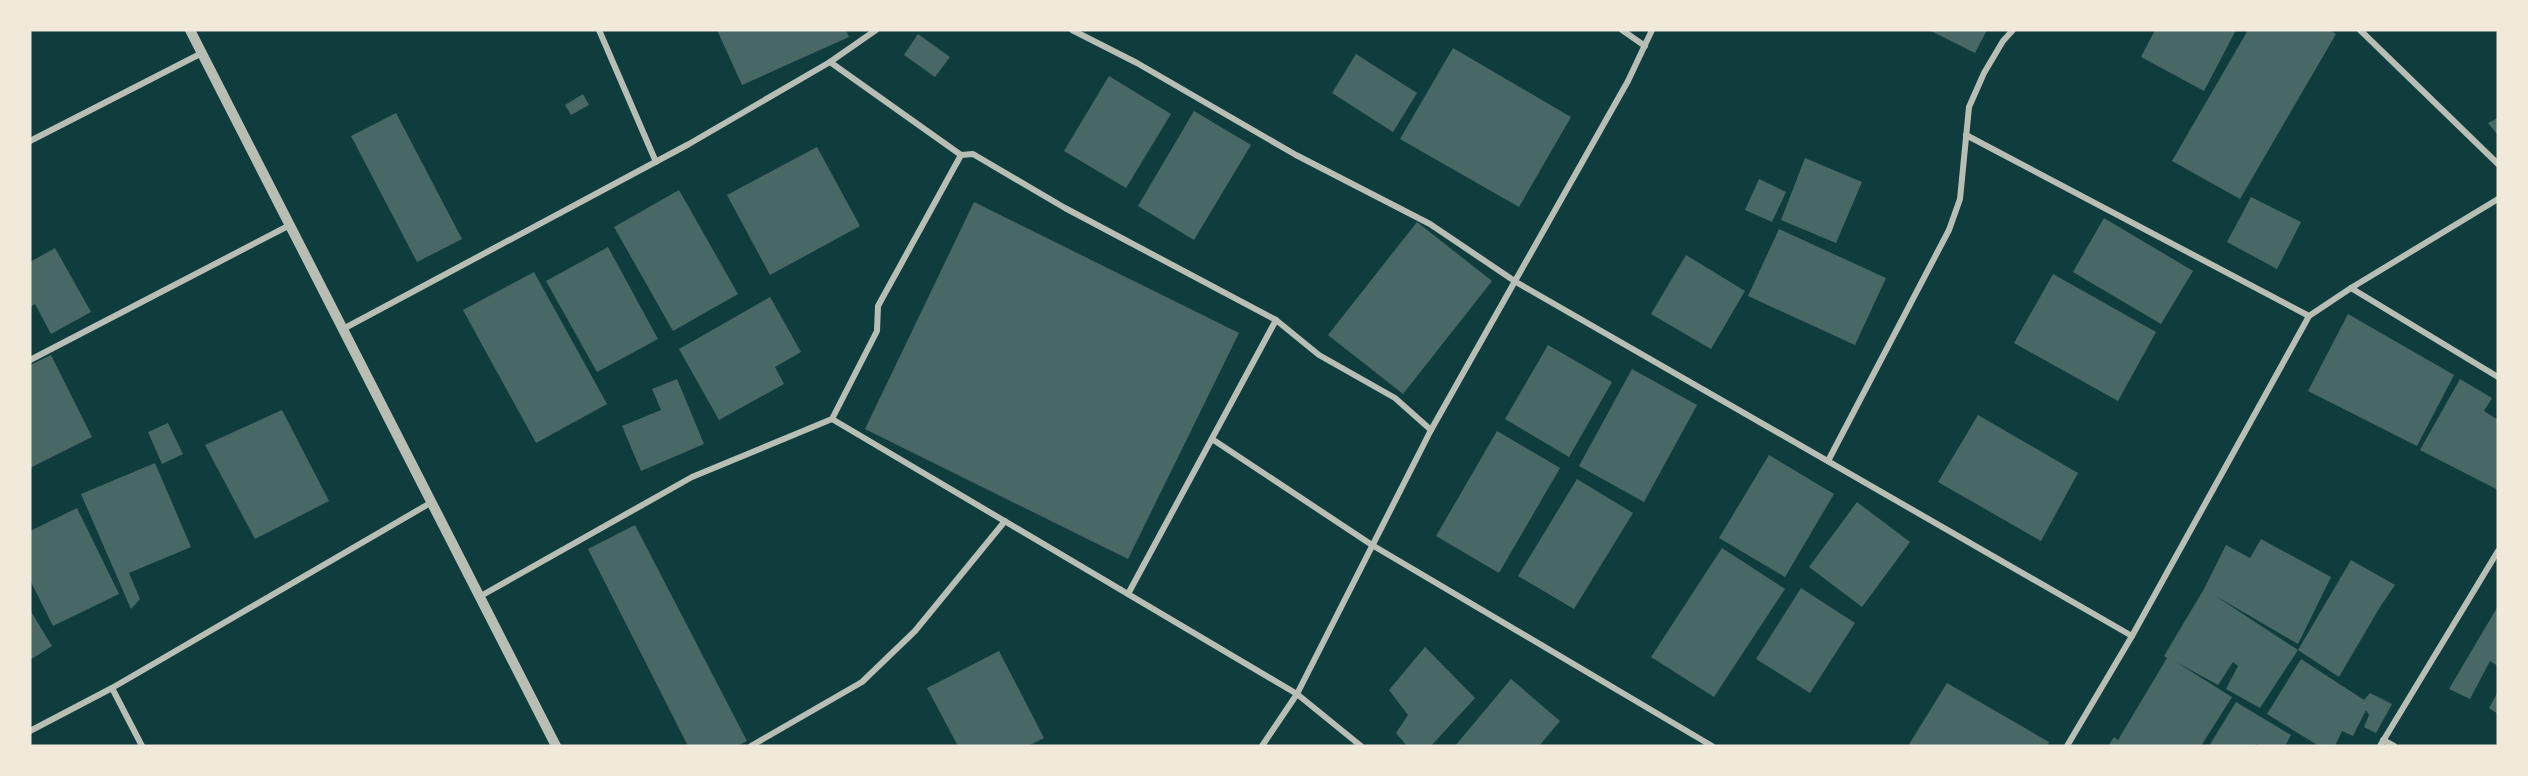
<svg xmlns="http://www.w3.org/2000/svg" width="2528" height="776" font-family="Mulish,sans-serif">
	<rect width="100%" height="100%" fill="#0f3d3e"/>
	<!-- building -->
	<g fill="#486865">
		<polygon points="717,30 846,30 849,37 742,85"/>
		<polygon points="1929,30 1987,30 1975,53"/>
		<polygon points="2155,30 2236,30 2204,91 2141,57"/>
		<polygon points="2248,30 2329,30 2336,34 2240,199 2172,161"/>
		<polygon points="918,34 950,57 935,77 904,55"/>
		<polygon points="1453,48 1571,117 1519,207 1400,139"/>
		<polygon points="1356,54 1417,93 1393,132 1332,93"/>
		<polygon points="1109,76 1171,114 1126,188 1064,151"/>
		<polygon points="583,94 589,105 571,115 565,105"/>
		<polygon points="1194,111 1251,145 1194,240 1138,206"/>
		<polygon points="396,113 462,239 417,262 351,136"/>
		<polygon points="2498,118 2498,135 2488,123"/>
		<polygon points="817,147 860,226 770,275 727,195"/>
		<polygon points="1805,158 1862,182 1836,243 1781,220"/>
		<polygon points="1759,179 1786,192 1772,222 1745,210"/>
		<polygon points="679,190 738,294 673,331 614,227"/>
		<polygon points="2251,197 2301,222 2277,269 2227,242"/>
		<polygon points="974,202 1239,333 1128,559 865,429"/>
		<polygon points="2104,218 2193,271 2161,324 2073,272"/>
		<polygon points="1417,222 1492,281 1403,394 1328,335"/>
		<polygon points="1779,229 1886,278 1855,345 1748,296"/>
		<polygon points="608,247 658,339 597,372 546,281"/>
		<polygon points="55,248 91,312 51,334 35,304 30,307 30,262"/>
		<polygon points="1686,255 1745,291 1711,349 1651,314"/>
		<polygon points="534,272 607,404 536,443 463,310"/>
		<polygon points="2053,274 2156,332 2118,401 2014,343"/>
		<polygon points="770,297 801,352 775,367 784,384 719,420 679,349"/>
		<polygon points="2348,314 2454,375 2417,446 2308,391"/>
		<polygon points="1548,345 1612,382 1569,457 1505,419"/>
		<polygon points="51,355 92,437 30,468 30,365"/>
		<polygon points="1632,369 1697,405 1644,502 1579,466"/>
		<polygon points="677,379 704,444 641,471 622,426 661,410 652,389"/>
		<polygon points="2460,379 2492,398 2484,411 2498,420 2498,490 2420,450"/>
		<polygon points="282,410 329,501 255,539 205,445"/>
		<polygon points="1978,415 2078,473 2041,541 1938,482"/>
		<polygon points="168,423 183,454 162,464 148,432"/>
		<polygon points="1497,431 1560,468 1499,573 1436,536"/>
		<polygon points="1769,455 1834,494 1785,577 1719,538"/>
		<polygon points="155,463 191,547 129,573 140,599 131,609 81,494"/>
		<polygon points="1577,479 1633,513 1574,609 1518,576"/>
		<polygon points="1857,502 1910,542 1862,607 1809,567"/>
		<polygon points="77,508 119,594 53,626 30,580 30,531"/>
		<polygon points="635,525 747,741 737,746 688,746 588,549"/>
		<polygon points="2261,539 2331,577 2298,644 2214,595 2298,650 2260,708 2226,689 2238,666 2233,662 2218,685 2176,662 2232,697 2201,746 2108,746 2114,737 2118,740 2167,658 2164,656 2204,589 2226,545 2250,558"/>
		<polygon points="1722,548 1785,589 1714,697 1651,657"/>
		<polygon points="2351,560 2395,585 2380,607 2339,677 2298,650"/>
		<polygon points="1801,588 1855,623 1810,693 1756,659"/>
		<polygon points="2498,606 2498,666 2490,661 2470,699 2449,689"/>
		<polygon points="30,610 52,646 30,660"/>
		<polygon points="1425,647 1475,698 1431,746 1407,746 1396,733 1408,715 1389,690"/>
		<polygon points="999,651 1044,738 1028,746 958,746 927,688"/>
		<polygon points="2301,659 2364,700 2370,693 2392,704 2376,733 2364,727 2369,715 2366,710 2353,736 2342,731 2335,746 2319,746 2267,714"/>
		<polygon points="1511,679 1560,721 1539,746 1455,746"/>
		<polygon points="1947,683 2049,742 2047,746 1908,746"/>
		<polygon points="2498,692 2498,714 2489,708"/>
		<polygon points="2236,702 2291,735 2285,746 2261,746 2256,744 2255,746 2209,746"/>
	</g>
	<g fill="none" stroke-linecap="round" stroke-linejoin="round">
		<!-- minor -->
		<g stroke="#b8beb3" stroke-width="6">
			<polyline points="599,30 656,162"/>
			<polyline points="1072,30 1137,63 1296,155 1430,224 1516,282 2132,636"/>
			<polyline points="1622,30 1645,46"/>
			<polyline points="2360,30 2498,164"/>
			<polyline points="830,62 961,155 973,154 1065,208 1276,320 1319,355 1395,398 1431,430"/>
			<polyline points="1966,135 2309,316"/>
			<polyline points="30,141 202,53"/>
			<polyline points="2351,288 2498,377"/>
			<polyline points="343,329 689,144 830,62 876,30"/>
			<polyline points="30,360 290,225"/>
			<polyline points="832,419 1297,694 1361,746"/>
			<polyline points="1212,439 1372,545 1712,746"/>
			<polyline points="1828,461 1949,230 1960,199 1969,107 1984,73 2003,41 2013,30"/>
			<polyline points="1128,594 1276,320"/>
			<polyline points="479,597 692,477 832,419 877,331 878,306 961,155"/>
			<polyline points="112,688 142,746"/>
			<polyline points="30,731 112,688 432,502"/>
			<polyline points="2383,740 2394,746"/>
			<polyline points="751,746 862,682 915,631 1005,521"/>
			<polyline points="1262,746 1297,694 1431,430 1628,81 1652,30"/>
			<polyline points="2067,746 2132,636 2309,316 2351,288 2498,199"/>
			<polyline points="2380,746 2498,551"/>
		</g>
		<!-- tertiary -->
		<polyline stroke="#b8beb3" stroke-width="10" points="190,30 556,746"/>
	</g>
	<!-- border -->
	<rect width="2528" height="776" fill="none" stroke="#f1e9da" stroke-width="63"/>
</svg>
